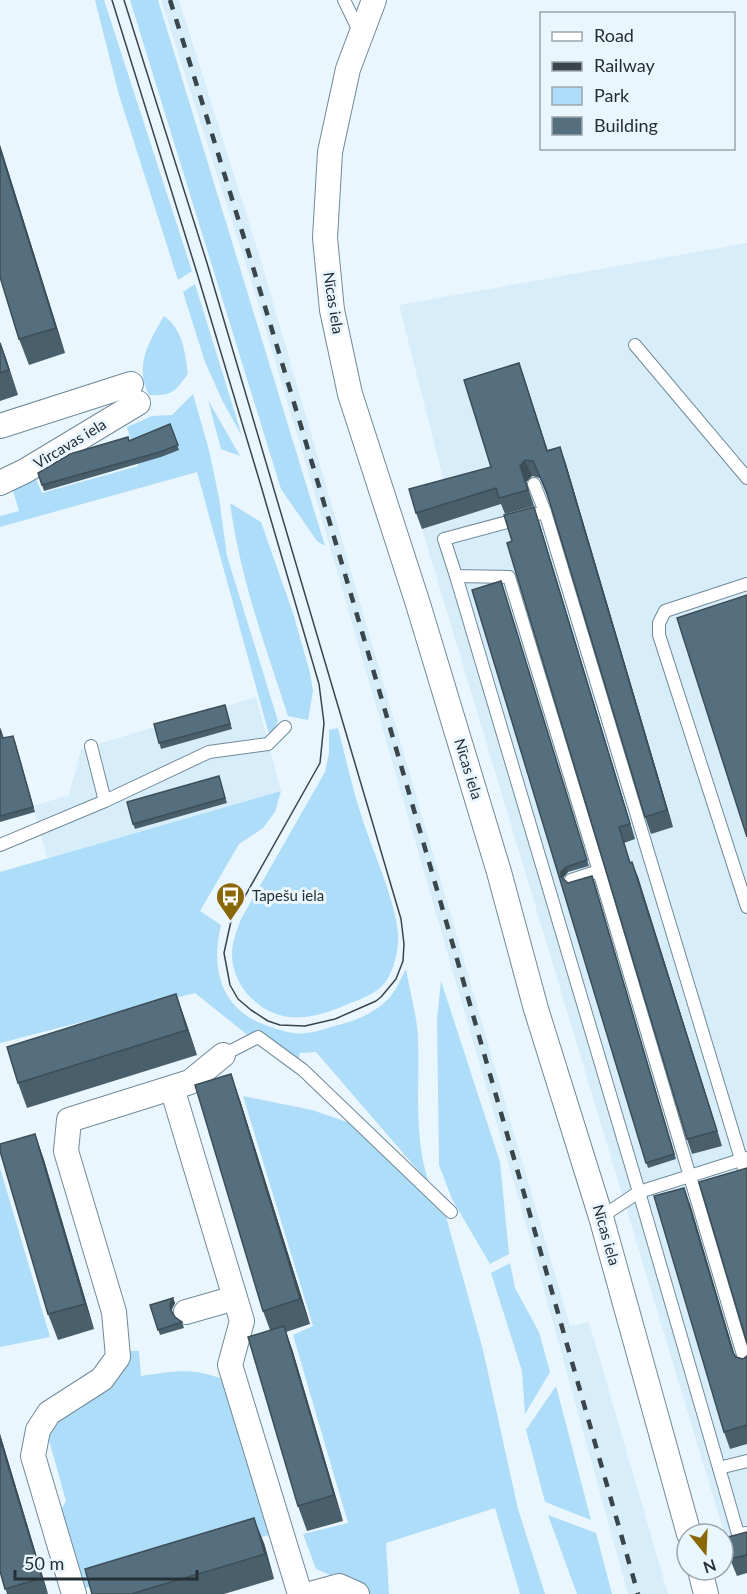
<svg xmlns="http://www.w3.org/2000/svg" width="747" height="1594" font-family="Lato,sans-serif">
	<rect width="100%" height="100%" fill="#eaf6fd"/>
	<!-- built -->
	<g fill="#d8edfa">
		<polygon points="161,0 179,0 258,251 570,1326 589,1322 668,1594 628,1594 523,1214 315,495 251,280"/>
		<polygon points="747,243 747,1573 737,1576 415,506 448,497 399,305"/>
		<polygon points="256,697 281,791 47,858 33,806 69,795 81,749"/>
	</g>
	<!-- green -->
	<g fill="#adddf9">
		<polygon points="95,0 104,0 192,271 178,280 119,95"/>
		<polygon points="130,0 158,0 325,546 317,541 281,489"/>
		<polygon points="195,284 242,436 223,402 205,362 183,292"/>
		<path d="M164,316C183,330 185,351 188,374C174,392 173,396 149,395C134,365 149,342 164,316Z"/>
		<polygon points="193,394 209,450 219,498 227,556 278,721 273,732 269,734 197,472 0,527 0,516 19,511 11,484 34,474 42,493 138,466 127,427 152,416 172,415"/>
		<polygon points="208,400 240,456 221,449"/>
		<path d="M230,503L261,522L293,613L310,673L313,691L308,720L288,716C265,646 240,577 230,503Z"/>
		<path d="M338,728C346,759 353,791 363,821C373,851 401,914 398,943C397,957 392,976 382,986C373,995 358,1000 346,1005C328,1013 308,1019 288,1017C258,1013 232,985 232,954C232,942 237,930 241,919L325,772L329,753V730Z"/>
		<path d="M281,791L275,812L263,828L239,844L200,911L221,925C210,972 222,1012 271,1027C282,1031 295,1035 307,1033C316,1032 325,1029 334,1026C353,1022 376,1013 390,997C397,989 401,978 406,969C410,992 417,1016 418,1038C420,1086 413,1137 429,1183L316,1052L300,1053L295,1073L195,993L0,1043V872Z"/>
		<polygon points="441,981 500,1162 509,1254 490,1264 452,1199 439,1165 437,1020"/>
		<polygon points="243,1096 312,1110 353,1124 445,1213 483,1350 518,1509 545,1594 520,1594 495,1508 386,1543 389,1594 362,1594 344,1576 330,1575 316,1569 303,1534 348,1523 293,1335 313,1326"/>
		<polygon points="0,1168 50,1337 0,1347"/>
		<polygon points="510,1263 515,1288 539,1332 550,1372 525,1414 522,1371 491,1273"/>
		<path d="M124,1351H139L141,1376C174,1371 193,1367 225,1380L269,1535L81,1589L57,1517L66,1501L47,1433L51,1421Z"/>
		<polygon points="556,1386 591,1520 545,1502 526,1430"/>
		<polygon points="548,1515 596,1533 612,1594 577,1594"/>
	</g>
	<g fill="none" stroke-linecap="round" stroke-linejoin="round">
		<defs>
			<g id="lane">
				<polyline points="344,0 360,33"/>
				<polyline points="635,345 747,478"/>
				<polyline points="534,484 545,512 444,539 456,576 509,577 599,871 747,1368"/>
				<polyline points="545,512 747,1179"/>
				<polyline points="456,576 639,1192 719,1468 747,1461"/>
				<polyline points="747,584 665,611 659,623 659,635 747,907"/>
				<polyline points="105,801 209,752 268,744 285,727"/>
				<polyline points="0,845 105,801 91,746"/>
				<polyline points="571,880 599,871"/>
				<polyline points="223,1055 258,1037 303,1070 451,1212"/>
				<polyline points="601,1217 639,1192 747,1158"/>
				<polyline points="719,1468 738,1534 747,1533"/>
			</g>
			<g id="street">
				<polyline points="374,0 348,69 330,152 325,238 332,310 350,394 418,604 499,872 536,1009 601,1217 689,1534"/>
				<polyline points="0,426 131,384"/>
				<polyline points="0,483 25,471 138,403"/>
				<polyline points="172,1088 242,1321 230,1365 300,1594"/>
				<polyline points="186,1312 235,1298"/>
				<polyline points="700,1570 706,1594"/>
				<polyline points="74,1594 33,1456 38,1430 49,1413 102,1379 118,1357 114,1312 66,1151 69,1120 190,1082 223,1055"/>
				<polyline points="310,1594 339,1586 357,1594"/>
			</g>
		</defs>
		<!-- lane casing -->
		<use href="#lane" stroke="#708a9a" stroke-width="14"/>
		<!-- street casing -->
		<use href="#street" stroke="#708a9a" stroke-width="26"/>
		<!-- lane -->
		<use href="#lane" stroke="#fff" stroke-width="12"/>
		<!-- street -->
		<use href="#street" stroke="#fff" stroke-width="24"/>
		<!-- tram -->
		<polyline stroke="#39444b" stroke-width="1.5" points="112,0 197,273 261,486 319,684 324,723 320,763 231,921 224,953 230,985 238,999 251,1010 268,1021 280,1025 305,1026 335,1019 376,1001 381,997 396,979 403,961 404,944 401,919 207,263 124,0"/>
		<!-- rail -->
		<path stroke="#39444b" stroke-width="4.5" stroke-dasharray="10 10" stroke-linecap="butt" d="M170,0C337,528 486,1061 638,1594"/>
	</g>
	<!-- wall -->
	<g fill="#4a5f6c">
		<polygon points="0,145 65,353 29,365 19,339 0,277"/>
		<polygon points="0,342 18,395 0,401"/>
		<polygon points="519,363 547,450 560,447 566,464 673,827 651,834 645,817 549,501 540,478 532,476 526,482 534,506 505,514 501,504 422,529 416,513 491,467"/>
		<polygon points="170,424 179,450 161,457 44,491 38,473 129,441"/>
		<polygon points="539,522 635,839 624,843 630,862 638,877 722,1146 692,1154 687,1139 512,541"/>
		<polygon points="501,581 589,866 568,872 563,878 568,883 594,881 676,1159 648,1168 472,590"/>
		<polygon points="225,705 232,729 161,749 154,724"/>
		<polygon points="0,727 3,738 15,741 35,812 0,822"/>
		<polygon points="219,776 227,803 135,829 133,824"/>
		<polygon points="176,994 197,1055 27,1108 18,1083"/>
		<polygon points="240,1100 310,1324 286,1332 293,1352 343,1521 307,1531 298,1506 270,1330 263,1311"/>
		<polygon points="35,1134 44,1160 94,1329 58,1340 48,1314"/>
		<polygon points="690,1204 735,1356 736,1357 743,1359 747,1356 747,1444 730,1449 724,1432"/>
		<polygon points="173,1298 175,1303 172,1309 172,1314 175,1317 182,1322 184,1328 160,1335 150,1305"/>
		<polygon points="0,1434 48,1594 7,1594 0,1571"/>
		<polygon points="747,1532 747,1573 737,1576 730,1559"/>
		<polygon points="264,1543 274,1579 224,1594 92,1594"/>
	</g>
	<!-- shaded-wall -->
	<g fill="#3c4e58">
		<polygon points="0,145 65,353 56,328 0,149"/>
		<polygon points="0,342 6,358 18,395 9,370"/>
		<polygon points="519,363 525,380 553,467 547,451"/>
		<polygon points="560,447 566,464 673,827 667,810"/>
		<polygon points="525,460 532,476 526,482 534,506 520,466"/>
		<polygon points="534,507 539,522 635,839 630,824"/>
		<polygon points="632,862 638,877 722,1146 717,1131"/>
		<polygon points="566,867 568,872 563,878 563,882 561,877 561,872"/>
		<polygon points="176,994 185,1019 197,1055 187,1030"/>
		<polygon points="231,1074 240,1100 310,1324 300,1299"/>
		<polygon points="35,1134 44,1160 94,1329 85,1304"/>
		<polygon points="684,1188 690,1204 739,1370 733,1353"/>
		<polygon points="173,1298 175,1303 172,1309 173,1316 171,1311 170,1304"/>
		<polygon points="284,1326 293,1352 343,1521 334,1495"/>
		<polygon points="0,1434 48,1594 42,1578 0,1439"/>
		<polygon points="254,1518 264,1543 274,1579 265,1554"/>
	</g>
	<!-- building -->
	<g fill="#566f7e" stroke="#3c4e58" stroke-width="1.5">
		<polygon points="0,149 56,328 19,339 0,277"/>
		<polygon points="0,343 9,370 0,373"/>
		<polygon points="519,363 547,451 560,447 667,810 645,817 547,493 533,461 525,460 520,466 528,490 499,498 496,488 416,513 409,489 491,467 464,380"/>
		<polygon points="170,424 178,445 160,452 42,485 38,473 70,454 128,437 129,441"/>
		<polygon points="534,507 630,824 619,827 630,863 632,862 717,1131 687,1139 507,543 512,541 504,515"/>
		<polygon points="501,581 587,860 566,867 561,872 561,877 568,883 592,876 674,1154 646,1163 472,590"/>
		<polygon points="747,595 747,837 677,618"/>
		<polygon points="225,705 230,724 159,743 154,724"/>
		<polygon points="0,729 3,738 13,736 33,807 0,816"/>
		<polygon points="219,776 225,798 133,824 127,802"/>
		<polygon points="176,994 187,1030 18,1083 7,1047"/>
		<polygon points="231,1074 300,1299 263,1311 195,1085"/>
		<polygon points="35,1134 85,1304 48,1314 0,1151 0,1144"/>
		<polygon points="747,1168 747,1343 699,1182"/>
		<polygon points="684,1188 733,1353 736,1357 743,1359 747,1356 747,1425 724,1432 654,1196"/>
		<polygon points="173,1298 170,1304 171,1311 175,1317 182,1322 158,1330 150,1305"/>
		<polygon points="284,1326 334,1495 298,1506 248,1337"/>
		<polygon points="0,1439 42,1578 5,1589 0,1571"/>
		<polygon points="254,1518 265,1554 131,1594 92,1594 85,1569"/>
		<polygon points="747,1532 747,1555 730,1559 724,1538"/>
	</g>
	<!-- icons -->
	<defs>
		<symbol id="bus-pin" viewBox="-11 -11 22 30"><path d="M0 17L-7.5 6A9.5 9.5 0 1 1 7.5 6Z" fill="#8a6705" stroke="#eaf6fd"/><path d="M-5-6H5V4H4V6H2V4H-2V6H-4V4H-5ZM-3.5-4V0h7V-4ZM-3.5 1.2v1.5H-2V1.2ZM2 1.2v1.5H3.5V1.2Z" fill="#fff"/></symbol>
	</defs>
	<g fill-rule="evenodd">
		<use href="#bus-pin" x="214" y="880" width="33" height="45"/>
	</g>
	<g text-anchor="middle" stroke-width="6" stroke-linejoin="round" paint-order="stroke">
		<!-- street labels -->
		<g font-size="15" fill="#242f35" stroke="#eaf6fd">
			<text transform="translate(333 303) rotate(81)" y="5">Nīcas iela</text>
			<text transform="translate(70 444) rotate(-31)" y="5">Vircavas iela</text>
			<text transform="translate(468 769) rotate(73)" y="5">Nīcas iela</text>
			<text transform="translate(606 1235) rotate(74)" y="5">Nīcas iela</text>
		</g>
		<!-- poi labels -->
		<g font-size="15" fill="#242f35" stroke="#eaf6fd" text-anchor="start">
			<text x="252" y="901">Tapešu iela</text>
		</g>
	</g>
	<!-- legend -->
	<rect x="540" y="12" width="195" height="138" fill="#eaf6fd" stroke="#9ba6ad" stroke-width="1.5"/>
	<rect x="552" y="32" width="30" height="9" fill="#ffffff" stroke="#9ba6ad" stroke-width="1.5"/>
	<text x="594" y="42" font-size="18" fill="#242f35">Road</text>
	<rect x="552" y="62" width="30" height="9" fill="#39444b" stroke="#9ba6ad" stroke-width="1.5"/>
	<text x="594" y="72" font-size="18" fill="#242f35">Railway</text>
	<rect x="552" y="87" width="30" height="18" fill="#adddf9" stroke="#9ba6ad" stroke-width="1.5"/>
	<text x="594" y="102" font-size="18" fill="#242f35">Park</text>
	<rect x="552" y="117" width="30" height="18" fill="#566f7e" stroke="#9ba6ad" stroke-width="1.5"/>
	<text x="594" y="132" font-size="18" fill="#242f35">Building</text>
	<!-- north arrow -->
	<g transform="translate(705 1552) rotate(162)"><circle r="28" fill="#eaf6fd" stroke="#9ba6ad" stroke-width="1.5"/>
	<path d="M0-4.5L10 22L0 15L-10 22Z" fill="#8a6705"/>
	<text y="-9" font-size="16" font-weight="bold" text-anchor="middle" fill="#242f35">N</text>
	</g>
	<!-- scale -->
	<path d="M15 1570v9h182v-9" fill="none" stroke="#242f35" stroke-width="3"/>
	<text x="24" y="1570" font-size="18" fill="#242f35" stroke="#eaf6fd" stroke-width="4.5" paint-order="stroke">50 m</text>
</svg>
